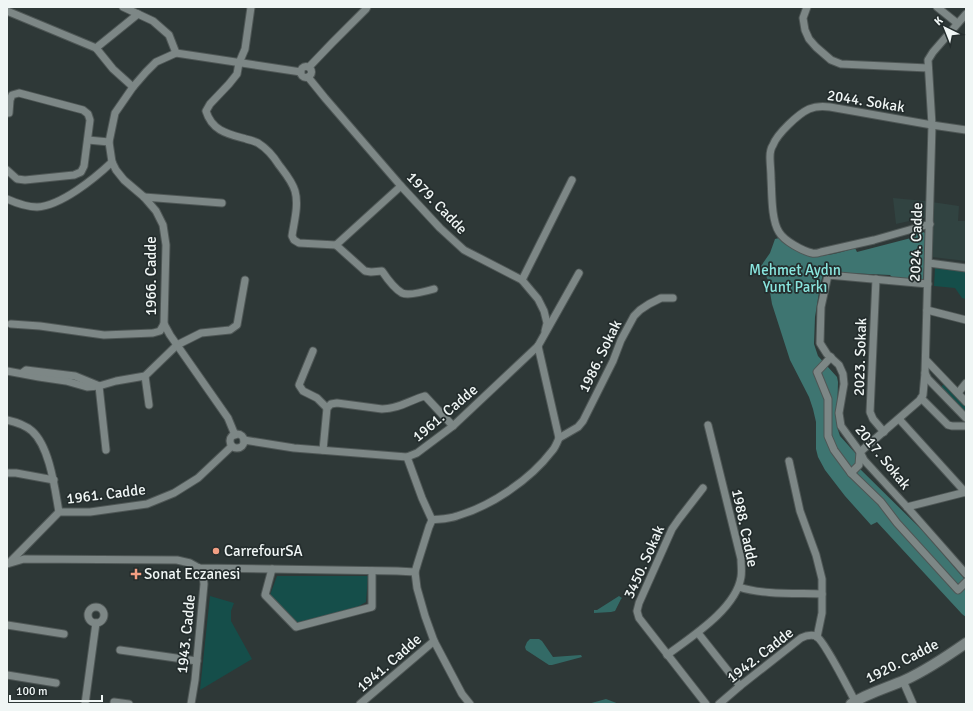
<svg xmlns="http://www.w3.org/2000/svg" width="973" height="711" font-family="Signika,sans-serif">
	<rect width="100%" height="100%" fill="#2e3837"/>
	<!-- built -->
	<polygon fill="#314341" points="893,198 925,201 959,206 958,221 966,221 966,261 932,257 932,216 896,224"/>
	<!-- green -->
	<g fill="#154e4a">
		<polygon points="935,268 966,272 966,299 962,298 955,288 934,286"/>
		<polygon points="944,384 945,384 966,407 966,414 941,388 942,386"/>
		<polygon points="277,576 368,576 366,602 357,607 297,624 270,595"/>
		<polygon points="210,596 234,603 231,611 231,621 252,659 200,690"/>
	</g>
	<!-- forest -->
	<path fill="#3e7571" d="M923,232L927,234L923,279L893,278L890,275L828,272L823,274L820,286L815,317L814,344L818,356L837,377L838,382L837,415V427L840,436L857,455V466L924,532L966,581V617L962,614L877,522L871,525L845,496L825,470L818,457L816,449V422L813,409L809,397L790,360L772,304L768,280L761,266L770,253L775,239L779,238C788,244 803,255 812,256C825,257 843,252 855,248L857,252L911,238L912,235Z"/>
	<!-- water -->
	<g fill="#336a66">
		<polygon points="619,596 622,598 621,599 615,611 611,612 594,613 594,610 597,610"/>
		<polygon points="530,639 539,639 542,641 553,657 581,655 582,657 552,665 549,665 526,650 525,647 527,642"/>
		<polygon points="606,699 619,704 588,704"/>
	</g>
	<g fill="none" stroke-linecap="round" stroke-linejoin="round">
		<defs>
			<g id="street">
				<polyline points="123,7 153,21 169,35 176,53"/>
				<path d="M251,7L245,49L239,63L237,74L229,84L210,104L206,111C212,131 228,134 246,139C250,140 254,141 258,143C266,148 274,157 279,165C285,173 292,181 295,191C299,205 294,222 292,236L294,240L299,243L336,245L401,186"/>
				<polyline points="807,7 803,18 805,30 809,39 816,47 831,60 841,64 928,68"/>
				<polyline points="937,7 957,23"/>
				<polyline points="7,11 96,48 113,69 133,87"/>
				<polyline points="966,14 933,52 928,60 932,125 925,373 928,379 966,418"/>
				<polyline points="96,48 138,14"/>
				<circle cx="306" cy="72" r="5.5"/>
				<polyline points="309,67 332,43 366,9 367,7"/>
				<polyline points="308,77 325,98 401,186 440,228 464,250 522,280 538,299 544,311 547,323 545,331"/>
				<polyline points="7,113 9,113 10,100 12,95 19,93 83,110 88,114 90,120 84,166 81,172 74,175 25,180 17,179 7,170"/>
				<polyline points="88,140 109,142"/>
				<polyline points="144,197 222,203"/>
				<path d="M7,199C16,203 26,207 37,207C61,206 95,178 112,162"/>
				<path d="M930,224L874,240L821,252C818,253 815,254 812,253C803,251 784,241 779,232C771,220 772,192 771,178C771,171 770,164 770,157C770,153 771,148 773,145C777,134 798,114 809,109C816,106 823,106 830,107L932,125L966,130"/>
				<path d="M336,245L365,271L371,272L382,271C386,277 395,289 402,293C408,296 427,291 434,289"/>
				<polyline points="929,263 966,268"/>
				<polyline points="876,279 870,412 873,419 884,432"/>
				<polyline points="522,280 572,180"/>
				<polyline points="928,284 828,275 821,307 820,343 827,354 839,365 843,374 844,384 839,413 841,426 860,452 864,460 907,507 966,574"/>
				<polyline points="927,310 966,320"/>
				<polyline points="11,324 40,326 104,335 153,333 160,331 164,324"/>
				<polyline points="313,351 299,385 303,391 317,398 327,408"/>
				<polyline points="831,357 817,372 828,399 828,436 834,450 851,473 881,502 897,523 958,590 966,582"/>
				<polyline points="926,360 966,402"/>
				<polyline points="7,371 39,377 66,381 87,387 99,386 116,381 145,376 177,345 201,333 230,330 237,325 245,280"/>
				<polyline points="22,373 26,370 75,376 97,385"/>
				<polyline points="145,376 149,405"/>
				<polyline points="99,386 106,450"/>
				<polyline points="958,393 966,383"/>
				<polyline points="921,398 948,425 952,426 966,426"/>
				<polyline points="899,419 966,493"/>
				<path d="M7,420C16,422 25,425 32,431C50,447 55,490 59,512"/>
				<circle cx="237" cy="441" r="7"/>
				<polyline points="235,435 228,418 170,335 164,324 166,245 163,225 156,211 144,197 124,180 116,170 112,162 109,142 115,113 133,87 146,72 156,62 176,53 301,72"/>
				<polyline points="559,438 578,427 583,421 613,361 621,340 634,316 640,310 649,304 661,298 673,298"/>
				<polyline points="244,440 294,448 407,457 417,453 453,426 538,346 579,273"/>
				<path d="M323,450L327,408L331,404L337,403L382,409C399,409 410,400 425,396L453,426"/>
				<polyline points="407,457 422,498 432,520"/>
				<polyline points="789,461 800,511 816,555 822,579 822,613 817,637"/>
				<polyline points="7,473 16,473 54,480"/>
				<polyline points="851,473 859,465 860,452 920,400 923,395 925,373"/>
				<polyline points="703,488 679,519 672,529 639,603 637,611 639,618 706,704"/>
				<polyline points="907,507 966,492"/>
				<path d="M432,520C440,519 449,519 457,516C491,506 530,480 552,451C555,448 557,443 559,438L538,346"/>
				<polyline points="432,520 429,527 418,562 415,572 417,588 425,616 434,641 462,694 470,704"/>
				<polyline points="11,561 59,512 90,512 147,504 174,493 198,478 232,446"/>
				<polyline points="7,564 24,559 177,560 190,563 199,568 397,571 415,572"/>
				<polyline points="272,569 265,595 296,627 372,607 372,571"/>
				<path d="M739,587C762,595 797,593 822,594"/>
				<circle cx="96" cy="615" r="8"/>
				<polyline points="7,625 64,634"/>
				<polyline points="698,633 740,686"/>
				<polyline points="120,650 197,661"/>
				<path d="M667,655C691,637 736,609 741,577C742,571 741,565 741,559L708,425"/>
				<polyline points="7,675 56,683"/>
				<polyline points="903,681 913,704"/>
				<polyline points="114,702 129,704"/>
				<polyline points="85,704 96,623"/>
				<polyline points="191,704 195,680 204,584 203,575 199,568"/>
				<polyline points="360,704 434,641"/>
				<path d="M719,704L740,686L801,638C805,636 810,634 816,636C824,640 849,690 855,701"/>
			</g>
			<path id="secondary" d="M851,704C867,693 887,688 905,680C927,670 946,657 966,643"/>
		</defs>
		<!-- street casing -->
		<use href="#street" stroke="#4f5756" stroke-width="9"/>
		<!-- secondary casing -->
		<use href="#secondary" stroke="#4f5756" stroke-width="12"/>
		<!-- street -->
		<use href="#street" stroke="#7d8786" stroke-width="7"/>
		<!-- secondary -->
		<use href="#secondary" stroke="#7d8786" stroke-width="10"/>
	</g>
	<!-- markers -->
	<g fill="#f39f83" stroke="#242d2d" stroke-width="1.5">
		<circle cx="216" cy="551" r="4"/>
		<path d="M134 568h4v4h4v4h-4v4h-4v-4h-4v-4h4z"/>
	</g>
	<g text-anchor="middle" stroke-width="3.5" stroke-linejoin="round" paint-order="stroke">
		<!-- street labels -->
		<g font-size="15" fill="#f0f6f5" stroke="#242d2d">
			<text transform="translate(866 101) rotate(9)" y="5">2044. Sokak</text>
			<text transform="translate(437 203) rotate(46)" y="5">1979. Cadde</text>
			<text transform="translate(916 242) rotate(-88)" y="5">2024. Cadde</text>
			<text transform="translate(151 276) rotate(-90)" y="5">1966. Cadde</text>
			<text transform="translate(600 356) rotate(-64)" y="5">1986. Sokak</text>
			<text transform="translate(860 357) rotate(-88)" y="5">2023. Sokak</text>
			<text transform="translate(445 413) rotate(-40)" y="5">1961. Cadde</text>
			<text transform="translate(883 457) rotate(51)" y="5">2017. Sokak</text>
			<text transform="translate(106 494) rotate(-7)" y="5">1961. Cadde</text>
			<text transform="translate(745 528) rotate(78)" y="5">1988. Cadde</text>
			<text transform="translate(644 562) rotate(-66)" y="5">3450. Sokak</text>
			<text transform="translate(186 634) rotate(-84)" y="5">1943. Cadde</text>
			<text transform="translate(760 655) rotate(-38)" y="5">1942. Cadde</text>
			<text transform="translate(902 661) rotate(-27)" y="5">1920. Cadde</text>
			<text transform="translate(389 663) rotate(-41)" y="5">1941. Cadde</text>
		</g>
		<!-- park labels -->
		<g font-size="15" fill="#89e5de" stroke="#242d2d">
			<text x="795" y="275">Mehmet Aydın<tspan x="795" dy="17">Yunt Parkı</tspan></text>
		</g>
		<!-- poi labels -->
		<g font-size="15" fill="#f0f6f5" stroke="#242d2d" text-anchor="start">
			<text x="224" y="556">CarrefourSA</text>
			<text x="144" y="579">Sonat Eczanesi</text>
		</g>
	</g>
	<!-- border -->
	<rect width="973" height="711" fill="none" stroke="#f0f6f5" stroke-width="16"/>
	<!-- north arrow -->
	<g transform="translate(945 28) rotate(317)" stroke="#242d2d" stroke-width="3" paint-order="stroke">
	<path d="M0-3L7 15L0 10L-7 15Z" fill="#f0f6f5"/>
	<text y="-6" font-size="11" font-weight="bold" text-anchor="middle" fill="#f0f6f5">K</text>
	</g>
	<!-- scale -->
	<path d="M10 695v6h92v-6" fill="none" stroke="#f0f6f5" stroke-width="2"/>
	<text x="16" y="695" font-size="12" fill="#f0f6f5" stroke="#242d2d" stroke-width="3" paint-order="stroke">100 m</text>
</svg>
